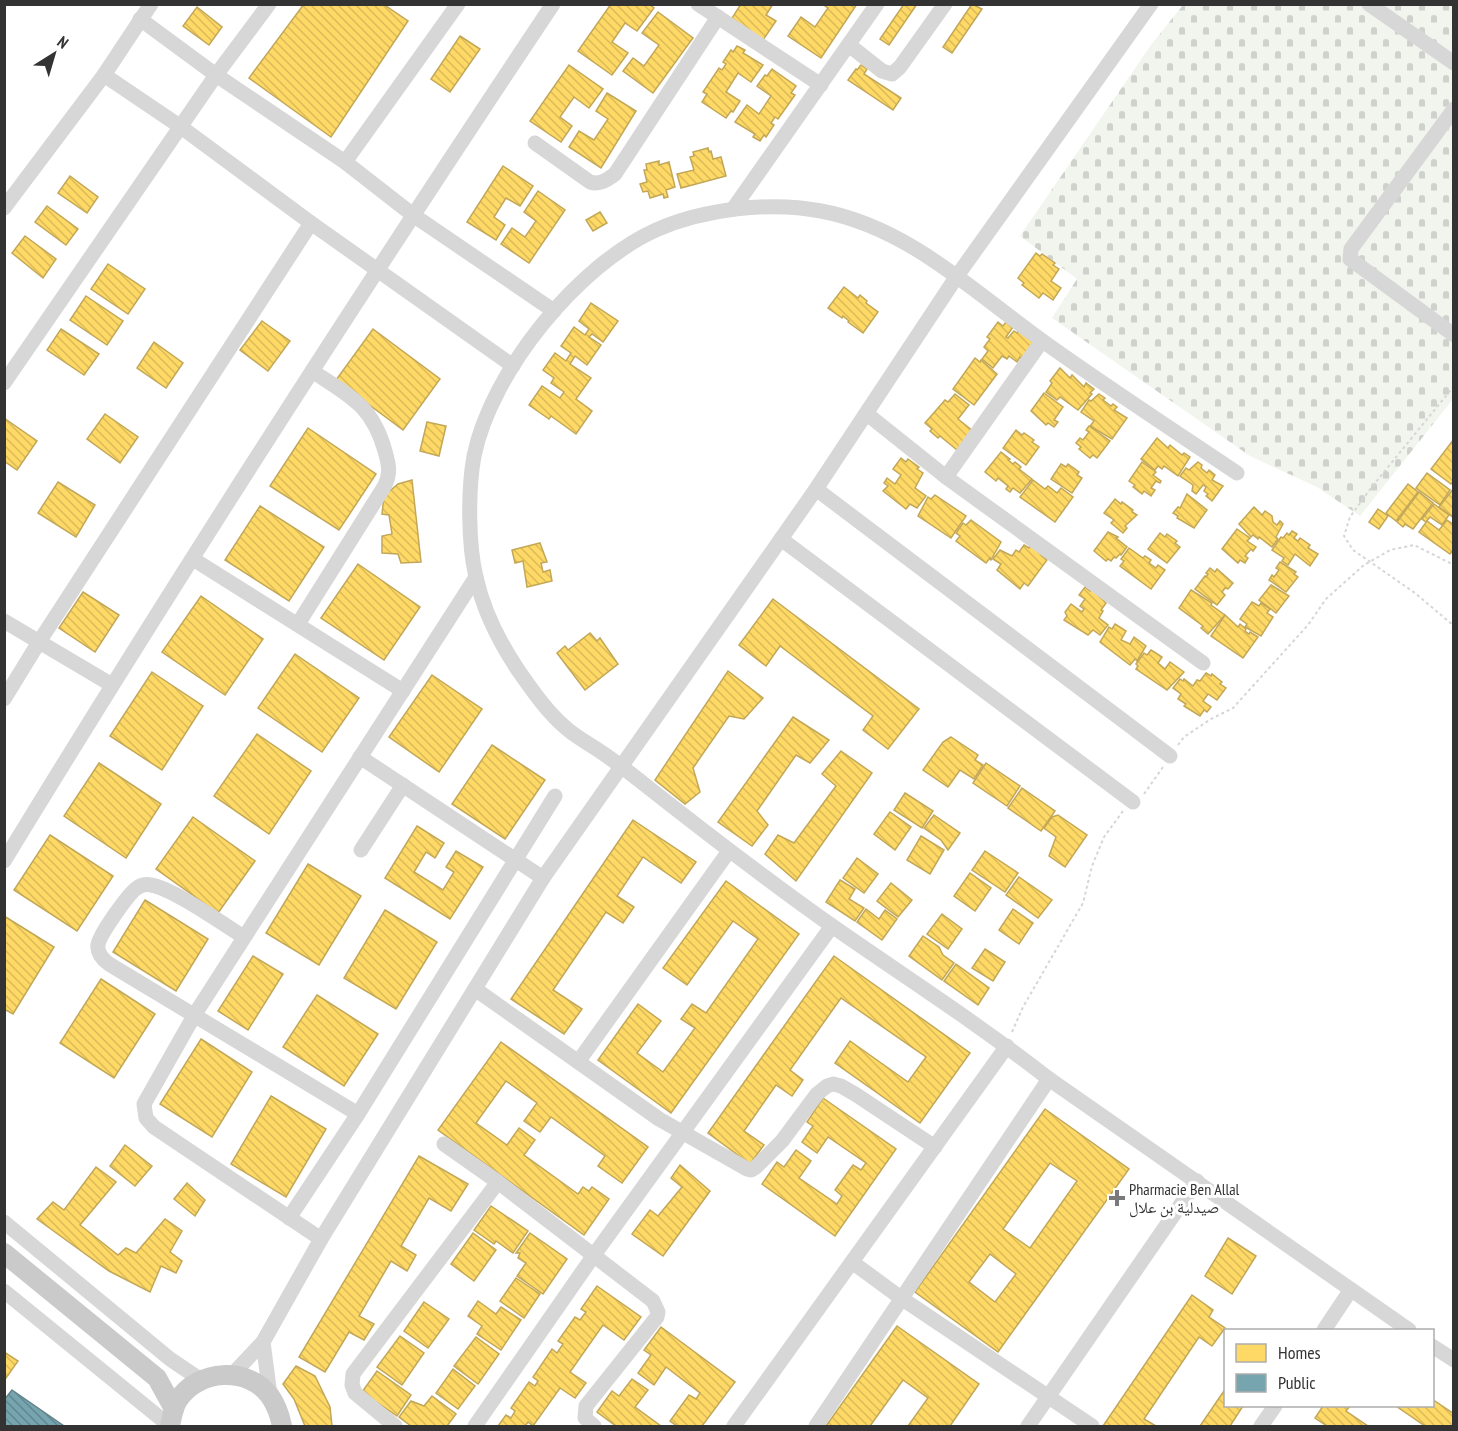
<svg xmlns="http://www.w3.org/2000/svg" width="1458" height="1431" font-family="'PT Sans Narrow','Noto Naskh Arabic',sans-serif">
	<defs>
		<pattern id="cemetery-stones" width="16" height="16" patternUnits="userSpaceOnUse" patternTransform="scale(1.5)"><rect width="16" height="16" fill="#f1f5ed"/><path d="M2 7V4a2 2 0 0 1 4 0v3zM10 15v-3a2 2 0 0 1 4 0v3z" fill="#cfd2cc"/></pattern>
		<pattern id="homes-back-hatch" width="6" height="6" patternUnits="userSpaceOnUse" patternTransform="scale(1.5)"><rect width="6" height="6" fill="#ffd966"/><path d="M-1 5l2 2M0 0l6 6M5-1l2 2" fill="none" stroke="#dbbb59"/></pattern>
		<pattern id="public-back-hatch" width="6" height="6" patternUnits="userSpaceOnUse" patternTransform="scale(1.5)"><rect width="6" height="6" fill="#76a5af"/><path d="M-1 5l2 2M0 0l6 6M5-1l2 2" fill="none" stroke="#61878f"/></pattern>
	</defs>
	<rect width="100%" height="100%" fill="#fff"/>
	<!-- cemetery -->
	<polygon fill="url(#cemetery-stones)" points="1183,5 1453,5 1453,399 1360,516 1317,487 1250,456 1052,318 1077,279 1020,236 1151,45"/>
	<!-- homes -->
	<g fill="url(#homes-back-hatch)" stroke="#c2a757" stroke-width="1.5" fill-rule="evenodd">
		<polygon points="304,4 383,4 408,21 331,137 249,78"/>
		<polygon points="611,4 649,4 654,8 637,31 625,23 612,42 628,53 612,75 578,51"/>
		<polygon points="741,4 773,4 766,15 776,21 763,40 732,18"/>
		<polygon points="822,4 857,4 821,58 788,36 801,17 815,27 828,8"/>
		<polygon points="904,4 917,4 889,45 880,39"/>
		<polygon points="972,4 982,9 952,53 943,47"/>
		<polygon points="197,7 222,27 209,45 183,26"/>
		<polygon points="658,12 693,38 653,93 623,71 633,58 644,66 659,45 642,33"/>
		<polygon points="460,36 480,49 450,92 431,79"/>
		<polygon points="737,46 745,50 743,53 763,65 751,82 738,73 726,92 740,101 733,112 731,111 726,118 702,102 707,94 703,92 719,68 722,70 726,64 723,62 731,50 733,52"/>
		<polygon points="569,65 603,89 589,108 574,97 560,117 572,126 561,142 530,121"/>
		<polygon points="861,65 867,69 864,74 901,98 893,110 848,80 856,69 857,70"/>
		<polygon points="772,69 796,86 791,93 795,95 778,119 775,117 771,123 774,125 766,137 764,135 760,141 753,137 755,134 735,122 747,105 759,114 771,96 757,86 765,75 767,76"/>
		<polygon points="607,93 636,111 601,168 569,147 579,131 594,140 608,119 596,111"/>
		<polygon points="708,148 709,152 711,151 713,159 721,157 726,176 681,188 677,174 694,170 690,157 694,156 693,152"/>
		<polygon points="659,161 659,165 669,162 675,187 666,190 668,197 664,198 663,194 650,198 648,191 643,192 640,184 647,182 644,170 647,170 646,164"/>
		<polygon points="503,166 533,186 520,206 506,198 494,217 505,225 496,240 467,222"/>
		<polygon points="70,176 98,197 87,213 58,193"/>
		<polygon points="538,191 565,210 529,263 501,244 512,228 525,237 536,221 524,212"/>
		<polygon points="47,206 78,229 66,245 35,222"/>
		<polygon points="600,212 607,223 593,231 586,220"/>
		<polygon points="25,236 56,259 43,278 12,253"/>
		<polygon points="1036,253 1040,256 1042,254 1055,263 1053,265 1059,269 1051,281 1061,288 1053,300 1043,293 1039,298 1022,285 1024,283 1018,278"/>
		<polygon points="108,264 145,289 128,314 91,289"/>
		<polygon points="844,287 858,298 860,295 867,301 866,303 878,312 863,333 848,322 849,321 843,316 842,318 828,308"/>
		<polygon points="86,296 123,321 107,345 70,320"/>
		<polygon points="591,303 618,321 603,342 592,334 589,337 601,345 587,365 575,356 570,364 591,378 576,399 592,411 576,434 551,416 549,419 529,405 542,386 560,398 564,392 551,383 554,378 543,370 555,353 566,361 571,353 561,346 574,327 585,335 589,329 579,321"/>
		<polygon points="262,321 290,341 268,371 240,350"/>
		<polygon points="998,322 1003,326 1006,322 1013,327 1006,337 1008,338 1014,331 1017,333 1018,331 1033,342 1023,360 1020,357 1017,362 1009,356 1007,359 1002,356 993,368 982,359 988,351 984,347 990,339 987,337"/>
		<polygon points="61,329 99,354 84,375 47,350"/>
		<polygon points="373,329 440,379 403,430 336,380"/>
		<polygon points="154,342 183,363 166,388 137,368"/>
		<polygon points="975,358 980,362 981,360 997,374 974,405 953,389"/>
		<polygon points="1060,368 1070,378 1072,375 1084,387 1086,383 1094,389 1090,393 1092,394 1078,410 1060,397 1057,400 1046,392 1052,383 1050,381"/>
		<polygon points="1044,393 1063,407 1054,420 1058,422 1054,427 1048,423 1046,425 1031,411"/>
		<polygon points="955,394 969,405 958,419 973,431 957,450 940,436 938,438 930,431 932,429 925,423 945,400 948,402"/>
		<polygon points="1099,394 1105,398 1103,400 1111,406 1113,404 1117,407 1114,410 1127,418 1112,439 1090,426 1094,421 1081,412 1089,400 1091,401"/>
		<polygon points="105,414 138,437 120,463 87,439"/>
		<polygon points="4,418 37,441 17,470 4,461"/>
		<polygon points="427,422 446,426 439,456 420,451"/>
		<polygon points="1089,426 1110,441 1097,458 1093,455 1090,458 1079,449 1081,447 1076,443 1080,438 1083,440 1089,432 1086,430"/>
		<polygon points="308,428 376,474 339,530 270,486"/>
		<polygon points="1016,430 1022,435 1024,433 1034,440 1032,442 1039,447 1026,465 1003,448"/>
		<polygon points="1157,438 1168,448 1170,445 1182,455 1184,453 1190,457 1178,476 1164,466 1162,469 1158,466 1155,470 1141,459"/>
		<polygon points="1454,439 1454,480 1451,484 1431,469"/>
		<polygon points="1001,452 1010,459 1008,460 1013,464 1015,462 1021,467 1019,469 1032,479 1020,493 1013,488 1010,492 1006,489 1008,486 998,478 996,481 985,472"/>
		<polygon points="901,458 906,462 908,459 919,467 917,469 923,473 915,488 926,496 917,508 910,504 906,509 883,491 888,486 884,483 887,478 895,484 901,475 893,469"/>
		<polygon points="1142,462 1156,472 1153,475 1161,481 1160,483 1156,481 1151,488 1155,490 1151,496 1144,491 1142,494 1133,487 1135,485 1129,481"/>
		<polygon points="1198,462 1202,465 1201,468 1207,473 1209,470 1215,475 1212,480 1223,486 1212,501 1206,496 1208,494 1204,491 1206,487 1203,485 1196,494 1192,491 1193,485 1180,476 1186,468 1189,470"/>
		<polygon points="1061,464 1066,467 1068,464 1079,472 1077,475 1082,478 1072,493 1051,479"/>
		<polygon points="1427,473 1450,490 1440,505 1416,488"/>
		<polygon points="412,480 421,562 401,563 398,554 382,553 382,536 392,534 389,515 382,514 384,496 398,484"/>
		<polygon points="1033,480 1045,489 1048,486 1057,493 1061,488 1073,497 1055,522 1020,497"/>
		<polygon points="58,482 95,505 76,537 38,513"/>
		<polygon points="1408,484 1418,492 1396,521 1386,513"/>
		<polygon points="1454,488 1454,518 1439,507"/>
		<polygon points="1419,492 1433,503 1413,529 1405,524 1403,527 1397,522"/>
		<polygon points="1187,494 1207,510 1194,528 1177,518 1178,516 1173,513 1178,507 1180,508"/>
		<polygon points="935,495 966,516 951,538 918,516 928,497 931,499"/>
		<polygon points="1115,499 1121,504 1122,502 1133,510 1132,512 1137,515 1125,526 1127,528 1123,533 1111,523 1114,520 1104,513"/>
		<polygon points="1434,504 1449,515 1442,525 1430,517 1426,522 1422,519"/>
		<polygon points="260,506 324,547 289,601 225,560"/>
		<polygon points="1254,507 1262,515 1265,511 1272,516 1273,522 1277,525 1280,521 1283,524 1276,537 1278,539 1272,547 1259,537 1258,539 1253,535 1251,537 1239,524"/>
		<polygon points="1378,509 1388,516 1379,529 1369,522"/>
		<polygon points="971,520 1001,542 991,560 990,558 986,563 956,541 960,536 956,533 963,523 966,525"/>
		<polygon points="1447,520 1454,525 1454,549 1450,554 1419,532 1427,521 1439,530"/>
		<polygon points="1237,529 1250,538 1247,541 1256,547 1253,551 1251,549 1245,556 1248,558 1245,563 1240,560 1238,563 1222,549"/>
		<polygon points="1292,531 1297,534 1294,538 1298,541 1300,538 1310,545 1308,548 1318,554 1310,566 1295,554 1288,565 1282,561 1284,558 1272,550 1281,537 1283,538 1287,533 1289,535"/>
		<polygon points="1108,532 1118,537 1116,538 1127,547 1121,555 1120,554 1116,558 1114,557 1111,561 1108,559 1106,561 1094,551"/>
		<polygon points="1160,533 1165,537 1167,534 1177,541 1175,543 1180,547 1167,563 1148,549"/>
		<polygon points="540,543 547,562 541,563 543,572 550,570 552,581 527,587 523,561 515,563 512,550"/>
		<polygon points="1024,545 1029,548 1031,545 1042,553 1041,555 1047,560 1028,586 1024,583 1020,589 997,570 1001,564 993,559 1000,550 1012,556 1016,550 1019,552"/>
		<polygon points="1129,548 1143,558 1145,556 1151,560 1149,563 1156,568 1158,565 1165,570 1151,589 1120,566 1124,561 1121,559"/>
		<polygon points="1280,562 1296,572 1294,574 1298,577 1286,592 1269,580 1272,575 1274,577 1279,570 1276,568"/>
		<polygon points="358,564 420,607 384,660 321,618"/>
		<polygon points="1210,568 1215,572 1217,569 1233,583 1228,589 1225,588 1222,592 1225,595 1217,605 1195,589 1205,576 1206,577 1208,574 1206,573"/>
		<polygon points="1271,585 1289,596 1276,613 1259,600"/>
		<polygon points="1085,587 1090,591 1091,588 1106,603 1101,610 1103,611 1099,618 1108,625 1100,635 1093,630 1088,635 1064,620 1067,616 1065,612 1071,604 1082,612 1084,609 1080,606 1085,599 1079,595"/>
		<polygon points="1191,590 1212,603 1211,605 1225,615 1208,634 1201,628 1203,626 1179,608"/>
		<polygon points="83,592 119,615 95,652 59,628"/>
		<polygon points="201,596 263,639 225,695 162,652"/>
		<polygon points="773,599 919,709 888,749 863,730 873,716 780,646 766,666 739,645"/>
		<polygon points="1252,602 1259,606 1261,603 1270,609 1267,613 1273,617 1261,636 1245,627 1247,624 1240,619"/>
		<polygon points="1225,615 1238,627 1240,624 1246,629 1245,631 1249,634 1250,632 1258,637 1243,658 1211,636"/>
		<polygon points="1115,624 1126,631 1121,640 1130,644 1134,637 1146,646 1137,661 1135,659 1130,665 1100,642 1109,627 1112,629"/>
		<polygon points="590,633 597,641 600,638 618,664 585,690 557,653 565,646 568,650"/>
		<polygon points="1151,650 1162,657 1158,663 1165,669 1170,662 1184,672 1167,690 1136,669 1138,666 1136,664 1144,653 1147,655"/>
		<polygon points="295,654 359,698 322,752 258,708"/>
		<polygon points="728,671 763,698 744,719 729,716 693,768 700,792 685,804 655,780"/>
		<polygon points="152,672 203,706 162,770 110,736"/>
		<polygon points="1206,673 1211,676 1212,674 1222,682 1220,684 1226,688 1217,700 1208,694 1203,701 1211,707 1207,712 1204,710 1200,716 1184,706 1186,704 1178,699 1181,694 1173,688 1180,679 1183,681 1184,679 1193,686 1197,680 1200,681"/>
		<polygon points="432,675 482,709 439,772 389,737"/>
		<polygon points="793,717 829,740 810,763 796,755 757,811 768,825 752,846 718,822"/>
		<polygon points="257,734 311,771 269,834 214,796"/>
		<polygon points="951,737 978,755 975,760 983,765 974,779 960,770 948,787 923,770 943,742"/>
		<polygon points="492,745 545,780 505,839 452,804"/>
		<polygon points="841,751 872,773 796,881 765,854 778,835 794,843 836,786 822,774"/>
		<polygon points="99,763 161,804 126,858 64,816"/>
		<polygon points="986,763 1020,786 1007,806 973,783"/>
		<polygon points="1022,788 1055,811 1041,831 1008,808"/>
		<polygon points="905,793 933,811 922,828 894,810"/>
		<polygon points="890,812 911,827 895,850 874,834"/>
		<polygon points="934,815 960,833 948,850 941,840 924,828"/>
		<polygon points="1058,815 1087,835 1065,867 1049,856 1056,837 1044,828 1052,817"/>
		<polygon points="193,817 255,861 218,913 156,869"/>
		<polygon points="633,820 696,862 681,883 643,857 617,896 634,907 623,923 606,912 553,990 582,1009 564,1034 511,999"/>
		<polygon points="417,826 444,843 435,858 426,852 414,872 443,890 454,872 446,867 456,851 483,867 450,919 385,878"/>
		<polygon points="50,835 113,876 77,931 14,890"/>
		<polygon points="921,836 944,850 930,874 907,860"/>
		<polygon points="985,851 1018,873 1005,892 972,870"/>
		<polygon points="857,858 878,874 864,893 843,878"/>
		<polygon points="308,864 361,896 319,965 266,933"/>
		<polygon points="970,873 991,888 975,911 954,896"/>
		<polygon points="1019,877 1052,900 1038,918 1006,895"/>
		<polygon points="840,880 855,889 849,899 864,908 855,921 826,902"/>
		<polygon points="726,881 799,934 671,1113 598,1060 638,1004 661,1021 637,1053 663,1072 695,1028 681,1019 692,1004 706,1013 758,939 733,921 687,985 663,968"/>
		<polygon points="891,883 912,900 898,917 877,901"/>
		<polygon points="145,900 208,939 176,991 113,952"/>
		<polygon points="866,909 879,919 885,910 897,919 882,940 857,922"/>
		<polygon points="1013,909 1033,923 1019,944 999,930"/>
		<polygon points="385,910 437,942 396,1009 344,978"/>
		<polygon points="942,914 962,929 948,949 927,934"/>
		<polygon points="4,916 54,947 13,1014 4,1009"/>
		<polygon points="923,936 939,947 943,955 954,963 942,980 909,956"/>
		<polygon points="985,949 1005,962 993,981 972,968"/>
		<polygon points="253,956 283,974 248,1030 218,1011"/>
		<polygon points="834,956 970,1053 920,1123 835,1063 850,1041 908,1082 926,1057 841,998 790,1070 803,1080 792,1096 776,1085 744,1131 764,1145 750,1164 708,1133"/>
		<polygon points="956,964 989,988 978,1005 944,981"/>
		<polygon points="101,979 155,1014 114,1078 60,1043"/>
		<polygon points="317,995 378,1034 344,1086 283,1047"/>
		<polygon points="201,1039 252,1072 212,1137 160,1104"/>
		<polygon points="501,1042 648,1147 622,1183 598,1166 605,1156 551,1117 540,1132 524,1121 537,1103 506,1081 476,1123 507,1145 519,1128 535,1140 524,1155 578,1194 583,1187 589,1191 592,1187 609,1199 584,1235 438,1130"/>
		<polygon points="271,1096 326,1129 286,1197 231,1164"/>
		<polygon points="823,1098 896,1149 835,1236 762,1184 777,1162 784,1167 796,1150 811,1161 799,1178 837,1204 842,1196 835,1190 853,1165 861,1170 866,1163 828,1137 817,1153 802,1142 813,1126 807,1122"/>
		<path d="M1045,1109L1129,1169L998,1352L915,1292ZM1050,1163L1077,1181L1030,1248L1003,1229ZM990,1254L1016,1274L995,1302L969,1282Z"/>
		<polygon points="125,1145 152,1166 135,1186 110,1166"/>
		<polygon points="419,1156 468,1184 451,1211 429,1198 401,1246 416,1255 407,1271 391,1261 359,1316 374,1324 364,1340 349,1332 325,1372 299,1357"/>
		<polygon points="680,1165 710,1191 663,1256 632,1234 650,1210 658,1216 682,1187 671,1178"/>
		<polygon points="96,1167 116,1182 80,1225 118,1255 126,1248 136,1253 165,1219 182,1231 170,1252 182,1261 176,1273 161,1266 150,1292 109,1271 37,1219 53,1202 64,1210"/>
		<polygon points="187,1183 205,1200 195,1216 174,1199"/>
		<polygon points="491,1206 528,1231 513,1253 496,1241 494,1244 474,1230"/>
		<polygon points="473,1233 496,1250 474,1281 451,1264"/>
		<polygon points="530,1233 567,1259 543,1294 517,1276 526,1263 518,1258 520,1253 516,1253"/>
		<polygon points="1228,1238 1256,1256 1232,1294 1205,1276"/>
		<polygon points="516,1278 540,1294 524,1318 500,1301"/>
		<polygon points="597,1286 641,1317 624,1340 603,1325 570,1372 586,1383 575,1398 560,1388 533,1426 528,1422 525,1426 498,1426 506,1415 511,1418 515,1411 511,1408 529,1382 535,1386 538,1381 533,1377 552,1349 557,1353 563,1344 558,1341 575,1317 580,1320 586,1312 581,1309"/>
		<polygon points="1192,1295 1213,1310 1209,1317 1225,1328 1212,1346 1199,1337 1144,1419 1156,1426 1103,1426"/>
		<polygon points="478,1301 496,1314 501,1307 521,1320 501,1350 477,1334 482,1326 468,1316"/>
		<polygon points="424,1302 449,1319 428,1348 404,1331"/>
		<polygon points="897,1326 979,1384 950,1426 908,1426 928,1398 903,1380 870,1426 826,1426"/>
		<polygon points="661,1327 735,1382 702,1426 677,1426 670,1421 689,1395 696,1399 700,1393 666,1367 654,1385 638,1373 651,1355 644,1350"/>
		<polygon points="400,1336 424,1353 402,1385 377,1367"/>
		<polygon points="476,1337 499,1354 478,1384 454,1366"/>
		<polygon points="4,1352 18,1361 6,1378 4,1377"/>
		<polygon points="296,1366 315,1376 330,1407 332,1426 305,1426 294,1399 283,1384"/>
		<polygon points="453,1369 475,1386 458,1409 436,1393"/>
		<polygon points="377,1371 411,1395 397,1416 362,1392"/>
		<polygon points="632,1379 648,1390 635,1407 661,1426 616,1426 597,1412 612,1391 619,1396"/>
		<polygon points="1226,1388 1226,1406 1243,1406 1230,1426 1200,1426"/>
		<polygon points="432,1396 456,1414 447,1426 411,1426 399,1417 411,1401 424,1406"/>
		<polygon points="1432,1399 1454,1414 1454,1426 1425,1426 1396,1406 1432,1406"/>
		<polygon points="1323,1406 1350,1406 1346,1411 1368,1426 1327,1426 1315,1418"/>
	</g>
	<!-- public -->
	<polygon fill="url(#public-back-hatch)" stroke="#62838a" stroke-width="1.5" points="12,1390 64,1426 4,1426 4,1400"/>
	<g fill="none" stroke-linecap="round" stroke-linejoin="round">
		<!-- path -->
		<g stroke="#d6d6d6" stroke-width="2" stroke-dasharray="3 3" stroke-linecap="butt">
			<polyline points="1454,386 1371,488 1350,517 1344,536 1353,550 1415,593 1454,626"/>
			<polyline points="1178,745 1184,737 1211,719 1233,708 1308,625 1326,599 1364,565 1390,550 1414,545 1454,565"/>
			<polyline points="1144,794 1163,767"/>
			<polyline points="1012,1032 1023,1007 1083,903 1092,866 1104,837 1123,811"/>
		</g>
		<!-- minor -->
		<g stroke="#d7d7d7" stroke-width="15">
			<polyline points="698,4 821,85"/>
			<polyline points="1369,4 1454,63"/>
			<polyline points="140,19 216,75 345,162 413,215 554,311"/>
			<polyline points="849,45 882,71 892,74 900,67 945,4"/>
			<polyline points="104,75 181,127 311,223 513,366"/>
			<polyline points="1454,109 1351,249 1350,259 1454,335"/>
			<path d="M535,143L590,182C600,185 607,180 615,174L718,17"/>
			<polyline points="345,162 458,4"/>
			<polyline points="4,208 104,75 151,4"/>
			<polyline points="733,209 877,4"/>
			<polyline points="4,383 216,75 269,4"/>
			<polyline points="867,414 946,477 1203,663"/>
			<path d="M1237,473C1173,430 1107,387 1044,342C974,292 908,227 821,211C770,201 703,209 656,230C578,265 491,372 474,456C468,489 468,544 476,577C483,609 500,643 518,670C532,690 547,712 566,728C577,738 592,745 604,754C620,765 634,776 649,788C710,836 771,883 835,928C907,978 980,1025 1049,1079L1409,1330"/>
			<polyline points="946,477 1042,341"/>
			<polyline points="816,489 1170,756"/>
			<polyline points="781,539 1133,802"/>
			<polyline points="193,559 403,691"/>
			<polyline points="4,621 112,685"/>
			<path d="M298,624L384,487C391,474 389,465 385,451C372,405 350,396 312,371"/>
			<polyline points="4,699 39,642 311,223"/>
			<polyline points="360,757 543,878"/>
			<polyline points="361,850 403,785"/>
			<path d="M4,861C181,571 365,286 553,4"/>
			<path d="M244,937C223,924 172,888 151,885C146,884 141,885 137,888C129,893 99,935 98,945C97,953 102,959 109,964L358,1114"/>
			<polyline points="475,989 659,1119 747,1169 751,1170 756,1167 782,1141 817,1094 827,1086 833,1084 841,1086 855,1094 935,1147"/>
			<polyline points="578,1062 729,851"/>
			<polyline points="444,1144 498,1182 653,1301 658,1312 657,1317 586,1406 585,1418 594,1426"/>
			<polyline points="289,1218 358,1114 555,796"/>
			<polyline points="4,1222 170,1359 201,1380"/>
			<polyline points="321,1239 154,1127 146,1118 144,1104 195,1014 476,577"/>
			<polyline points="852,1262 901,1298 1092,1426"/>
			<polyline points="4,1291 170,1426"/>
			<polyline points="1324,1330 1350,1291"/>
			<polyline points="263,1342 270,1395"/>
			<polyline points="1432,1346 1454,1360"/>
			<polyline points="232,1375 263,1342 321,1239 543,878 816,489 957,276 1151,4"/>
			<polyline points="395,1426 355,1393 352,1385 353,1374 498,1182"/>
			<polyline points="475,1426 594,1255 832,926"/>
			<polyline points="734,1426 1007,1046"/>
			<polyline points="816,1426 1049,1079"/>
			<polyline points="1028,1426 1197,1181"/>
			<polyline points="1261,1426 1275,1406"/>
		</g>
		<!-- major -->
		<g stroke="#cacaca" stroke-width="20">
			<polyline points="4,1253 157,1378 174,1409"/>
			<path d="M170,1426C172,1417 173,1408 178,1400C198,1369 248,1366 270,1396C277,1406 280,1416 282,1426"/>
		</g>
	</g>
	<!-- markers -->
	<path fill="#7a7a7a" stroke="#fff" stroke-width="2" d="M1114 1189h6v6h6v6h-6v6h-6v-6h-6v-6h6z"/>
	<g text-anchor="middle" stroke-width="6" stroke-linejoin="round" paint-order="stroke">
		<!-- poi labels -->
		<g font-size="16" fill="#333" stroke="#fff" text-anchor="start">
			<text x="1129" y="1195">Pharmacie Ben Allal<tspan x="1129" dy="18">صيدلية بن علال</tspan></text>
		</g>
	</g>
	<!-- border -->
	<rect width="1458" height="1431" fill="none" stroke="#333333" stroke-width="12"/>
	<!-- legend -->
	<rect x="1224" y="1329" width="210" height="78" fill="#ffffff" stroke="#adadad" stroke-width="1.5"/>
	<rect x="1236" y="1344" width="30" height="18" fill="#ffd966" stroke="#adadad" stroke-width="1.5"/>
	<text x="1278" y="1359" font-size="18" fill="#333333">Homes</text>
	<rect x="1236" y="1374" width="30" height="18" fill="#76a5af" stroke="#adadad" stroke-width="1.5"/>
	<text x="1278" y="1389" font-size="18" fill="#333333">Public</text>
	<!-- north arrow -->
	<g transform="translate(54 54) rotate(37)" stroke="#ffffff" stroke-width="4.5" paint-order="stroke">
	<path d="M0-4.5L10 22L0 15L-10 22Z" fill="#333333"/>
	<text y="-9" font-size="16" font-weight="bold" text-anchor="middle" fill="#333333">N</text>
	</g>
</svg>
